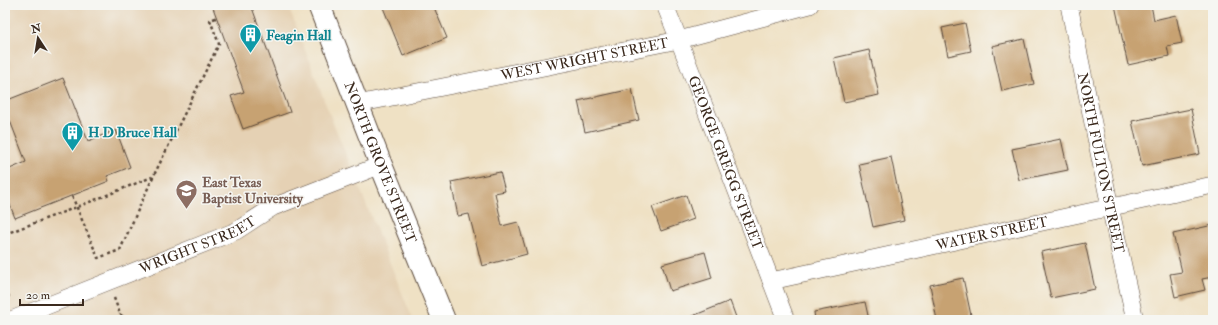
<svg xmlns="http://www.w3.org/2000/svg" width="1218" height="325" font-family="'IM FELL Double Pica',serif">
	<rect width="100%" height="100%" fill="#f6f6f2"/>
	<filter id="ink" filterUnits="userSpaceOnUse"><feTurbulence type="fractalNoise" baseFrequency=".025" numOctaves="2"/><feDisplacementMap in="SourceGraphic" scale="8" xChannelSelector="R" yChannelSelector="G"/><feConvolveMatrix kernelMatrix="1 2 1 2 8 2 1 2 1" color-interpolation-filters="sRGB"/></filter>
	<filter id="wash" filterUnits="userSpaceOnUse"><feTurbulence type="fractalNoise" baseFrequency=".012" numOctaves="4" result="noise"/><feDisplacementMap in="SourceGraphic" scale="16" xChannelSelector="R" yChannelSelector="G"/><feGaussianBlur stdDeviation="0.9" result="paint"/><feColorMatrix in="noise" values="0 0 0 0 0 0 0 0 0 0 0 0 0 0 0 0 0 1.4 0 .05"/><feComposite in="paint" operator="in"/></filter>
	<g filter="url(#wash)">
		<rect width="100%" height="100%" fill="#efe1c4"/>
		<!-- built -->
		<polygon fill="#e5d1b4" points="5,5 288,5 324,100 413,320 5,320"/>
		<g id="blocks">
			<!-- building -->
			<g fill="#c7a272">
				<polygon points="212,5 251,5 290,112 243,129 231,96 244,92"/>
				<polygon points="382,5 433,5 447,38 403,56"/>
				<polygon points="1115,5 1151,5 1154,20 1176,15 1182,43 1167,46 1169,56 1128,65"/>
				<polygon points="965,23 971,51 948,56 942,28"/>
				<polygon points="1024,39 1034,84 1002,91 992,46"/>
				<polygon points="869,50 879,95 844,102 834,58"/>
				<polygon points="63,78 88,141 116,130 130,167 107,176 109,181 15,218 5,192 5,171 26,162 5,108 5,101"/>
				<polygon points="632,89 639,120 585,132 578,101"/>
				<polygon points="1191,109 1200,154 1142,166 1132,121"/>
				<polygon points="1061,139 1068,170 1019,180 1012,149"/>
				<polygon points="891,157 904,220 873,227 859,164"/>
				<polygon points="500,172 505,191 495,193 502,226 518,222 527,254 482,266 469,214 458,216 451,182"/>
				<polygon points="686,195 694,219 661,231 652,207"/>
				<polygon points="1213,225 1213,277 1202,279 1205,290 1175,297 1170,274 1182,272 1173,234"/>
				<polygon points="1085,243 1095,289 1051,298 1041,252"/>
				<polygon points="705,252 712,278 670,291 662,264"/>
				<polygon points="963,278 972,320 937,320 930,285"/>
				<polygon points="730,301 737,320 686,320 685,319"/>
				<polygon points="865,302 869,320 815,320 814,312"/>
			</g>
		</g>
	</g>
	<g filter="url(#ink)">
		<use href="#blocks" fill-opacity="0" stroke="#564537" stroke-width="1"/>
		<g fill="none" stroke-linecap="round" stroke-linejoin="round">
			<defs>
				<g id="minor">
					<path id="s1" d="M665,5L679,40L786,320"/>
					<path id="s2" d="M1069,5L1110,207L1135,320"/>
					<path id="s3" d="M357,104L679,40L810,5"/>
					<path id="s4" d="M771,281L1213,185"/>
					<path id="s5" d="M11,320L236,231L273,207L381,165"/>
				</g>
				<g id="secondary">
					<path id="s6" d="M319,5L381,165L444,320"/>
				</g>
			</defs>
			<!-- minor casing -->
			<use href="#minor" stroke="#564537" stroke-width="18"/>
			<!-- secondary casing -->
			<use href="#secondary" stroke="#564537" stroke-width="24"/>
			<!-- path -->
			<g stroke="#564537" stroke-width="2.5" stroke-dasharray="3 3" stroke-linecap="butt">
				<polyline points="72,196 98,258 120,250 153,177 219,44 210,20 216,18"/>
				<polyline points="5,234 77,207 152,177"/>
				<polyline points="5,289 9,297"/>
				<polyline points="114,298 120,314 126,320"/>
				<polyline points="117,320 120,314"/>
			</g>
			<!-- minor -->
			<use href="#minor" stroke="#fff" stroke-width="17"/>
			<!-- secondary -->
			<use href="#secondary" stroke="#fff" stroke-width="22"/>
		</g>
	</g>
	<!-- icons -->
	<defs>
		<symbol id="building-pin" viewBox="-11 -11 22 30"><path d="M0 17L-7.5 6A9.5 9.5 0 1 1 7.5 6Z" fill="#0f9aa8" stroke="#f6f6f2"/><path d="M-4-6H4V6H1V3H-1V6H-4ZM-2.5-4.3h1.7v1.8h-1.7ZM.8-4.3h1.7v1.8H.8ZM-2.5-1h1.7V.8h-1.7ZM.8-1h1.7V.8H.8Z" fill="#fff"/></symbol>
		<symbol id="university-pin" viewBox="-11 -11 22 30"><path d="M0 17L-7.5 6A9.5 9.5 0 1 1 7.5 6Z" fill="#8d6e63" stroke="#f6f6f2"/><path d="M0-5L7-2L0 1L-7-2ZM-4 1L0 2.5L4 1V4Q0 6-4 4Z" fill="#fff"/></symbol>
	</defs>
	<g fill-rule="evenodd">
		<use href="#building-pin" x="238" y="22" width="25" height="34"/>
		<use href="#building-pin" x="60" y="120" width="25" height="34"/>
		<use href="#university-pin" x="174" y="178" width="25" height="34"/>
	</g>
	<g text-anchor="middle" stroke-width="3" stroke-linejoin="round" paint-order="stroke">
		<!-- culture labels -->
		<g font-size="14" font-weight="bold" fill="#0d838f" stroke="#f6f6f2" text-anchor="start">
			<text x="266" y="40">Feagin Hall</text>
			<text x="88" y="137">H D Bruce Hall</text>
		</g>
		<!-- street labels -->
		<g font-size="14" fill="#3b2a1e" stroke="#f6f6f2">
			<text dy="5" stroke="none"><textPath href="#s3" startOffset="232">WEST WRIGHT STREET</textPath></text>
			<text dy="5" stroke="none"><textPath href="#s1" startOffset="169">GEORGE GREGG STREET</textPath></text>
			<text dy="5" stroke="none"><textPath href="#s6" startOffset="169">NORTH GROVE STREET</textPath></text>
			<text dy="5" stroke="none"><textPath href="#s2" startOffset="161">NORTH FULTON STREET</textPath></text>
			<text dy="5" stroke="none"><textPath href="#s4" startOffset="226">WATER STREET</textPath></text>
			<text dy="5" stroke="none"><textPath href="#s5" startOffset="201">WRIGHT STREET</textPath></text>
		</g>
		<!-- education labels -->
		<g font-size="14" font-weight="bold" fill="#785e54" stroke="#f6f6f2" text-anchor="start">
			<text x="202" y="187">East Texas<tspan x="202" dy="16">Baptist University</tspan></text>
		</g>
	</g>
	<!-- margin -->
	<rect width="1218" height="325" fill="none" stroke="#f6f6f2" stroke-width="20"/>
	<!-- north arrow -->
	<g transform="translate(38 38) rotate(348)" stroke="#f6f6f2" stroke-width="3" paint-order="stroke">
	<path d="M0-3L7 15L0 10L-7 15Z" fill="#3b2a1e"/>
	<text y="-6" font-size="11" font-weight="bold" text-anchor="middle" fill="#3b2a1e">N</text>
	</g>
	<!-- scale -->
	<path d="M20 299v6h63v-6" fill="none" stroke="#3b2a1e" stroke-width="2"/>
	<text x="26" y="299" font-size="12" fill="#3b2a1e" stroke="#f6f6f2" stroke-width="3" paint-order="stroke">20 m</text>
</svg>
